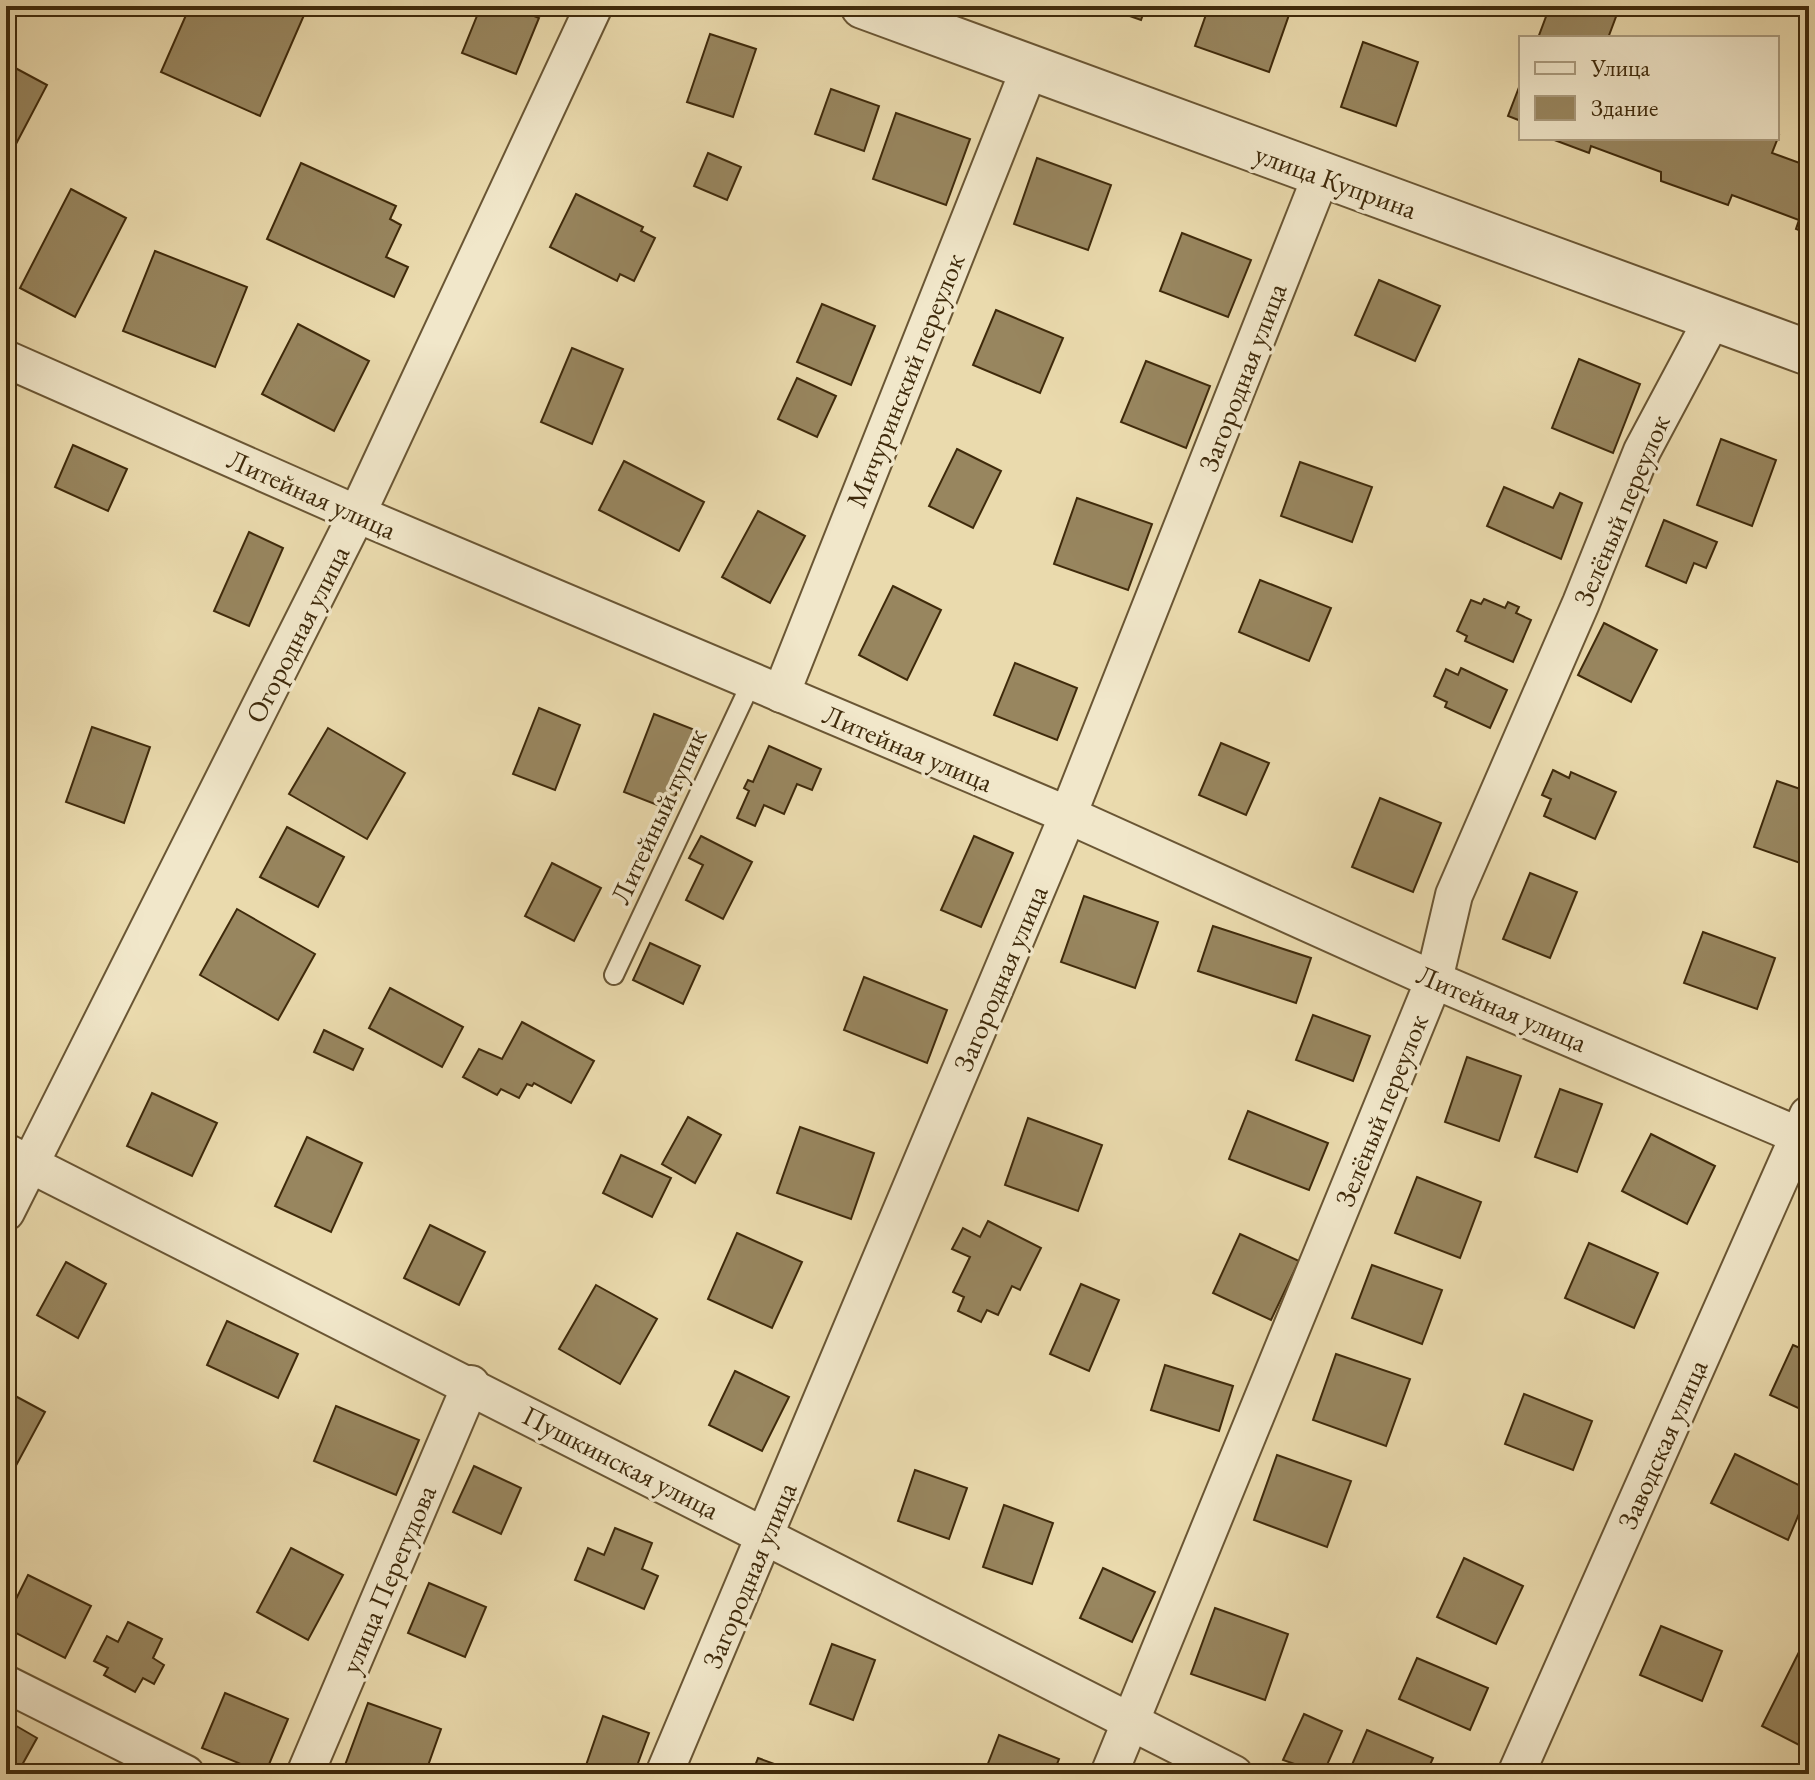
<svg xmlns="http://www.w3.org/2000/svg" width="1815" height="1780" font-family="'EB Garamond',serif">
	<rect width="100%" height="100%" fill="#eadaad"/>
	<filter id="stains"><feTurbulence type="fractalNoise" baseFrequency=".0025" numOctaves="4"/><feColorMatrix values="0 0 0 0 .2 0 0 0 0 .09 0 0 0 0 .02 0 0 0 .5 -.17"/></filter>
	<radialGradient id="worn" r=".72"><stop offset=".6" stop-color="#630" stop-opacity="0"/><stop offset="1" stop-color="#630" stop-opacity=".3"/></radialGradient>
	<!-- building -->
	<g fill="#98865f" stroke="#3f2a0b" stroke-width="2">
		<polygon points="190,6 308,6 260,116 161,72"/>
		<polygon points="481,6 510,6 539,18 516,74 462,53"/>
		<polygon points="1101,6 1146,6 1141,20"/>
		<polygon points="1209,6 1274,6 1290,12 1269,72 1195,46"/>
		<polygon points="1550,6 1620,6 1608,38 1538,38"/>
		<polygon points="710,34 756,49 733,117 687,102"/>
		<polygon points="1363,42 1418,62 1396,126 1341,107"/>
		<polygon points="6,63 47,85 6,163"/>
		<polygon points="1521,82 1521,121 1508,116"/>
		<polygon points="831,89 879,106 864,151 815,134"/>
		<polygon points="896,113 970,139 946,205 873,179"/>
		<polygon points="1777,134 1779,135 1772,153 1805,165 1809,154 1809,234 1796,229 1799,220 1732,195 1728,205 1661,181 1661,172 1591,146 1589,153 1549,138 1777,138"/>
		<polygon points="708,153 741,167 727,200 694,186"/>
		<polygon points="1037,158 1111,185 1088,250 1014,224"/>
		<polygon points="301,163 396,206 390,219 401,225 386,257 408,267 394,297 267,239"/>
		<polygon points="71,189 126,218 75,317 20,288"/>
		<polygon points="576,194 643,227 641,231 655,238 634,281 620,274 617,281 550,247"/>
		<polygon points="1182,233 1251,260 1228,317 1160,291"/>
		<polygon points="155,251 247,287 215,367 123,331"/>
		<polygon points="1379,280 1440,306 1415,361 1355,335"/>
		<polygon points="822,304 875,326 851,385 797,362"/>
		<polygon points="996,310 1063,338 1040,393 973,365"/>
		<polygon points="298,324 369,361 334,431 262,394"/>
		<polygon points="572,348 623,369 592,444 541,422"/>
		<polygon points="1579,359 1640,384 1613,453 1552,428"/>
		<polygon points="1146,361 1210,386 1186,448 1121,422"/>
		<polygon points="797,378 836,396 817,437 778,419"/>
		<polygon points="1721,439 1776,460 1752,526 1697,505"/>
		<polygon points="73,445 127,469 108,511 55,487"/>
		<polygon points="957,449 1001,471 973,528 929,506"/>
		<polygon points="624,461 704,502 679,551 599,510"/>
		<polygon points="1300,462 1372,487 1352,542 1281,516"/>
		<polygon points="1504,487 1553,508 1560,493 1582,503 1561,559 1487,526"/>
		<polygon points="1077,498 1152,524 1128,590 1054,564"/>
		<polygon points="758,511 805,536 770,603 722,577"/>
		<polygon points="1664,520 1717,542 1706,568 1694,563 1686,583 1646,566"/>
		<polygon points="249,532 283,548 249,626 214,611"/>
		<polygon points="1260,580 1331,608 1309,661 1239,632"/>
		<polygon points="893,586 941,610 907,680 859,655"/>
		<polygon points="1484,599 1505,608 1508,602 1519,607 1516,613 1531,620 1513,662 1465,641 1467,636 1457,631 1471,600 1481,604"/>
		<polygon points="1604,623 1657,650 1631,702 1578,675"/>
		<polygon points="1015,663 1077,688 1057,740 994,715"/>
		<polygon points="1461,668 1507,690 1490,728 1445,707 1447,702 1434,696 1446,669 1458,675"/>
		<polygon points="539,708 580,725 555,790 513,774"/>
		<polygon points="654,714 700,732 670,810 624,792"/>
		<polygon points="92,727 150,747 124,823 66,802"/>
		<polygon points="328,728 405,773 367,839 289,794"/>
		<polygon points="1221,743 1269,763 1246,815 1199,795"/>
		<polygon points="769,746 821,769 812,790 797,784 784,814 764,805 755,826 737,818 749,791 744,788 748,780 753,782"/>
		<polygon points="1553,770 1569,778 1571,772 1616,792 1595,839 1544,816 1551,799 1542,795"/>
		<polygon points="1777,781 1809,792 1809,866 1754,847"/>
		<polygon points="1380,798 1441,823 1413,892 1352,867"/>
		<polygon points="287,827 344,857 318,907 260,877"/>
		<polygon points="701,836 752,862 723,919 686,900 703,865 689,858"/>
		<polygon points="974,836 1013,853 981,927 941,910"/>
		<polygon points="552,863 601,888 574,941 525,916"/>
		<polygon points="1530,873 1577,892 1550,958 1503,939"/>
		<polygon points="1084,896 1158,922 1135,988 1061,962"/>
		<polygon points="237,909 315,954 278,1020 200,975"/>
		<polygon points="1213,926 1311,958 1296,1003 1198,971"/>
		<polygon points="1703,932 1775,958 1757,1009 1684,983"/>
		<polygon points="650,943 700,966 683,1004 633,980"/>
		<polygon points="864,977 947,1010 927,1063 844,1030"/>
		<polygon points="390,988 463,1027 442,1067 369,1028"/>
		<polygon points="1313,1015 1370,1036 1353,1081 1296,1060"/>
		<polygon points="522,1022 594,1061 571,1103 534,1083 532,1086 527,1084 519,1098 501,1089 497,1095 463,1077 479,1049 502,1059"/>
		<polygon points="324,1030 363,1049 353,1070 314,1052"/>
		<polygon points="1467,1057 1521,1076 1499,1141 1445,1122"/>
		<polygon points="1560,1089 1602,1104 1577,1172 1535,1157"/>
		<polygon points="152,1093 217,1123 192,1176 127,1146"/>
		<polygon points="1248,1111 1328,1143 1309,1190 1229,1159"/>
		<polygon points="688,1117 721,1135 695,1183 662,1164"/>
		<polygon points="1028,1118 1102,1145 1078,1211 1005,1185"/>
		<polygon points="800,1127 874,1153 851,1219 777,1193"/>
		<polygon points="1651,1134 1715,1166 1687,1224 1622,1191"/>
		<polygon points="307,1137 362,1163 331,1232 275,1206"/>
		<polygon points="621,1155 671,1178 652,1217 603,1193"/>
		<polygon points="1417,1177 1481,1202 1460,1258 1395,1233"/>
		<polygon points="988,1221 1041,1248 1020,1290 1012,1286 998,1315 987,1310 981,1322 958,1311 964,1297 953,1292 970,1257 952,1249 963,1228 980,1237"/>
		<polygon points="430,1225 485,1252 459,1305 404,1278"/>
		<polygon points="737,1233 802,1262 772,1328 708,1299"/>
		<polygon points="1240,1234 1299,1261 1271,1320 1213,1293"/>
		<polygon points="1589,1243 1658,1273 1634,1328 1565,1298"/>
		<polygon points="66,1262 106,1284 78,1338 37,1315"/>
		<polygon points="1372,1265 1442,1290 1422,1344 1352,1318"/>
		<polygon points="1081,1284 1119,1300 1089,1371 1050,1354"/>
		<polygon points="596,1285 657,1319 620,1384 559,1349"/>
		<polygon points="227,1321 298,1354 278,1398 207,1365"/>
		<polygon points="1793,1345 1809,1352 1809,1413 1770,1395"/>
		<polygon points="1336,1354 1410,1379 1386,1446 1313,1420"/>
		<polygon points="1165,1365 1233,1386 1219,1431 1151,1410"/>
		<polygon points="735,1371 789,1397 762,1451 709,1425"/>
		<polygon points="6,1391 45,1412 12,1473 6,1470"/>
		<polygon points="1524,1394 1592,1421 1573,1470 1505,1444"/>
		<polygon points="336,1406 419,1440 396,1495 314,1461"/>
		<polygon points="1735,1454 1809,1490 1788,1540 1711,1503"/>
		<polygon points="1277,1455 1351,1481 1327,1547 1254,1520"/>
		<polygon points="474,1466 521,1488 501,1534 453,1512"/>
		<polygon points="915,1470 967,1488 949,1539 898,1521"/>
		<polygon points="1004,1505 1053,1523 1032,1584 983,1567"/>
		<polygon points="615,1528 652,1543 642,1569 658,1576 644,1609 575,1580 588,1548 604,1555"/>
		<polygon points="291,1548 343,1575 308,1640 257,1612"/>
		<polygon points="1464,1558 1523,1586 1496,1644 1437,1617"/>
		<polygon points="1103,1568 1155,1592 1132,1642 1080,1618"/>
		<polygon points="28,1575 91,1606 65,1658 6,1628 6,1619"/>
		<polygon points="429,1583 486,1607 465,1657 408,1633"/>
		<polygon points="1215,1608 1288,1634 1265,1700 1191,1674"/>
		<polygon points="128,1622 162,1639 153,1658 164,1665 154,1684 143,1678 135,1692 104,1675 108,1668 94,1661 107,1636 118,1642"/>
		<polygon points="1661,1626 1722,1651 1702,1701 1640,1675"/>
		<polygon points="832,1644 875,1660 853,1720 810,1704"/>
		<polygon points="1802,1646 1809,1649 1809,1750 1762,1726"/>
		<polygon points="1417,1658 1488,1688 1470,1730 1399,1699"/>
		<polygon points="225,1693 288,1719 265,1774 202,1748"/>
		<polygon points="368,1703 441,1729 425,1774 360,1774 344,1768"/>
		<polygon points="1304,1714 1342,1731 1323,1774 1283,1760"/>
		<polygon points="603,1716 649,1733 634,1774 583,1774"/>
		<polygon points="6,1720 37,1738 17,1774 6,1774"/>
		<polygon points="1367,1730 1433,1758 1426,1774 1348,1774"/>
		<polygon points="999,1735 1059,1759 1053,1774 984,1774"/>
		<polygon points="758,1758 802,1774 752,1774"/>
	</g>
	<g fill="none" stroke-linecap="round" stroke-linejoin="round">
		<defs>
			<polyline id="service" points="614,975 752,681"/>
			<g id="minor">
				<polyline points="6,359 357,514 1068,815 1434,980 1809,1140"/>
				<polyline points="781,694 1030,67"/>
				<polyline points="6,1152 1234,1774"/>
				<polyline points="6,1212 357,514 594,6"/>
				<polyline points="6,1684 186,1774"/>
				<polyline points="305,1774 471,1384"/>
				<polyline points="664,1774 1068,815 1321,176"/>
				<polyline points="1109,1774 1434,980 1454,895 1581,603 1642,451 1713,318"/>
				<polyline points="1516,1774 1808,1115"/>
			</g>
			<polyline id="tertiary" points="863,6 1809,353"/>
		</defs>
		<!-- service casing -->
		<use href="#service" stroke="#6a5634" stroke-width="22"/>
		<!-- minor casing -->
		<use href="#minor" stroke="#6a5634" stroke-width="40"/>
		<!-- tertiary casing -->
		<use href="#tertiary" stroke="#6a5634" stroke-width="48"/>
		<!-- service -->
		<use href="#service" stroke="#f1e7ca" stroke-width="18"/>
		<!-- minor -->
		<use href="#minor" stroke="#f1e7ca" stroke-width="36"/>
		<!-- tertiary -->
		<use href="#tertiary" stroke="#f1e7ca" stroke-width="44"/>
	</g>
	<g text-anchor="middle" stroke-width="7" stroke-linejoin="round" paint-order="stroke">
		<!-- street labels -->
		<g font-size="28" fill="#3f2a0b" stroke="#f1e7ca">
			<text transform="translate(1336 181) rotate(20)" y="10">улица Куприна</text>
			<text transform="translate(1242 377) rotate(-69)" y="10">Загородная улица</text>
			<text transform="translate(905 380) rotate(-68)" y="10">Мичуринский переулок</text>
			<text transform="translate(312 494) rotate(24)" y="10">Литейная улица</text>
			<text transform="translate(1621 510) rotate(-67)" y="10">Зелёный переулок</text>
			<text transform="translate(297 634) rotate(-63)" y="10">Огородная улица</text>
			<text transform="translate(908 748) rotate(23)" y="10">Литейная улица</text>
			<text transform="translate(658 816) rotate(-65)" y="10">Литейный тупик</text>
			<text transform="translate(1000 978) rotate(-67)" y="10">Загородная улица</text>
			<text transform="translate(1502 1008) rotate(23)" y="10">Литейная улица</text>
			<text transform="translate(1381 1110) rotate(-68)" y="10">Зелёный переулок</text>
			<text transform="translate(1662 1444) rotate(-66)" y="10">Заводская улица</text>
			<text transform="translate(621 1462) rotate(27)" y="10">Пушкинская улица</text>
			<text transform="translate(749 1575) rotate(-67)" y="10">Загородная улица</text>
			<text transform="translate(388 1579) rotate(-67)" y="10">улица Перегудова</text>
		</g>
	</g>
	<!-- margin -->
	<rect width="1815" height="1780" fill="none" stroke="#eadaad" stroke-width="32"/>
	<rect x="8" y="8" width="1799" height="1764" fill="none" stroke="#3f2a0b" stroke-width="4"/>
	<rect x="16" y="16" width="1783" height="1748" fill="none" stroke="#3f2a0b" stroke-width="2"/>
	<!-- legend -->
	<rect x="1519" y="36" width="260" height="104" fill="#f1e7ca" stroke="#aa9b7e" stroke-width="2"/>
	<rect x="1535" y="62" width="40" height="12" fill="#f1e7ca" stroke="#aa9b7e" stroke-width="2"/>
	<text x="1591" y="76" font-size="24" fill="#3f2a0b">Улица</text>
	<rect x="1535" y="96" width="40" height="24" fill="#98865f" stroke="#aa9b7e" stroke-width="2"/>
	<text x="1591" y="116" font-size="24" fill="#3f2a0b">Здание</text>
	<rect width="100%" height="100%" filter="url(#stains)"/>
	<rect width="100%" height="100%" fill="url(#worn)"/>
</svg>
